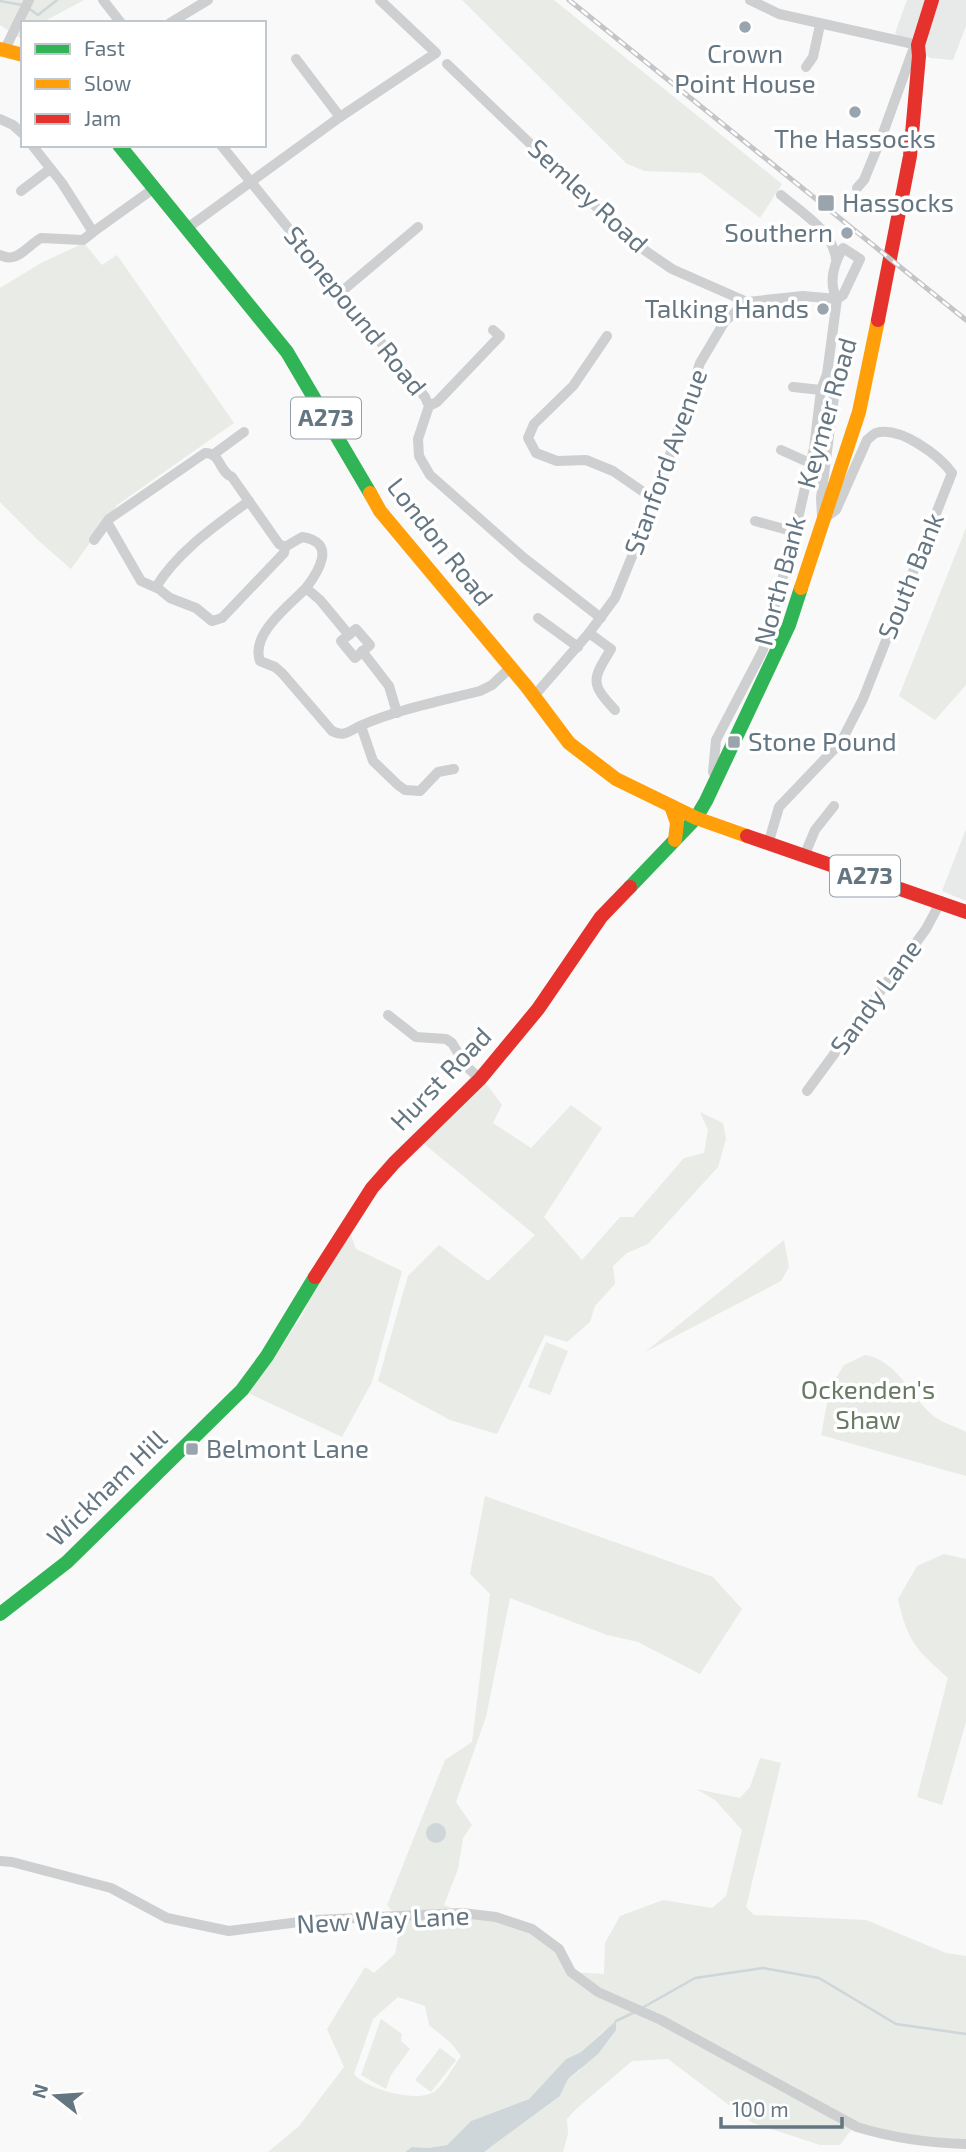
<svg xmlns="http://www.w3.org/2000/svg" width="966" height="2152" font-family="'Exo 2',sans-serif">
	<rect width="100%" height="100%" fill="#f9f9f9"/>
	<!-- built -->
	<g fill="#e8e9e9">
		<polygon points="907,0 966,0 966,26 953,60 930,58 895,33"/>
		<polygon points="966,829 966,901 942,891"/>
	</g>
	<!-- green -->
	<g fill="#e8ebe6" fill-rule="evenodd">
		<polygon points="0,0 84,0 41,23 23,23 23,40 0,25"/>
		<polygon points="462,0 554,0 782,184 760,218 701,173 645,171 627,164"/>
		<polygon points="84,243 102,265 117,255 234,423 117,505 71,569 39,541 0,502 0,288 41,263"/>
		<polygon points="966,528 966,685 935,720 899,696"/>
		<polygon points="476,1070 502,1105 493,1123 531,1148 571,1105 602,1128 544,1217 582,1260 620,1217 633,1217 684,1158 704,1153 708,1130 700,1112 723,1123 726,1139 718,1167 648,1244 627,1253 613,1266 615,1284 595,1306 590,1322 567,1342 545,1335 497,1434 450,1420 378,1381 408,1276 439,1245 488,1281 535,1235 418,1139"/>
		<polygon points="348,1227 356,1249 402,1271 372,1382 342,1437 242,1390 273,1359 302,1316 319,1275"/>
		<polygon points="784,1240 789,1267 781,1281 645,1352"/>
		<polygon points="546,1342 568,1351 550,1395 528,1387"/>
		<path d="M865,1355C896,1360 909,1393 931,1414C939,1422 955,1426 966,1432V1476L821,1435L830,1388L844,1365Z"/>
		<path d="M485,1496L713,1577L742,1609L700,1674L638,1642L607,1635L510,1598L486,1717L456,1802L472,1825L463,1838L458,1869L444,1905C481,1922 527,1918 557,1948C563,1954 567,1964 571,1972L604,1974L605,1943L620,1916L663,1900L712,1908L726,1896L742,1830L715,1800L696,1789L740,1798L750,1787L760,1758L781,1763L746,1907L754,1915L866,1920L946,1953L966,1956V2141C928,2138 894,2133 857,2122L840,2145H820L753,2123L668,2059L632,2061L576,2109L567,2119L568,2134L563,2152H484L560,2096L568,2079L579,2071L607,2028L581,2052L566,2059L529,2099L471,2121L447,2145L428,2148L412,2147L405,2152H268L299,2126L344,2067L327,2029L365,1967L374,1973L395,1954L401,1922L387,1905L445,1760L472,1742L490,1594L470,1574ZM398,1997L425,2006L429,2025L451,2043L461,2056C453,2067 445,2083 435,2091C419,2104 365,2089 354,2074L373,2019Z"/>
		<path d="M944,1554L966,1559V1722L942,1805L917,1797L948,1678C916,1649 908,1643 898,1599L917,1566Z"/>
		<polygon points="381,2019 402,2034 401,2041 410,2049 391,2075 386,2089 361,2075"/>
		<polygon points="440,2048 456,2060 431,2092 415,2080"/>
	</g>
	<!-- water -->
	<g fill="#ced6d9">
		<circle cx="436" cy="1833" r="10"/>
		<polygon points="616,2021 616,2030 598,2054 568,2079 560,2096 484,2152 405,2152 412,2147 428,2148 447,2145 471,2121 529,2099 566,2059 581,2052"/>
	</g>
	<g fill="none" stroke-linecap="round" stroke-linejoin="round">
		<!-- stream -->
		<g stroke="#ced6d9" stroke-width="2.5">
			<polyline points="0,1 22,5"/>
			<polyline points="28,8 38,15 57,0"/>
			<polyline points="642,2008 695,1978 763,1968 819,1978 896,2024 966,2034"/>
			<polyline points="616,2021 633,2013"/>
		</g>
		<!-- street -->
		<g stroke="#cecfd0" stroke-width="10">
			<polyline points="103,0 121,23"/>
			<polyline points="750,0 779,14 918,45 913,50 882,136 864,180 857,188"/>
			<polyline points="170,23 208,0"/>
			<polyline points="5,49 29,0"/>
			<polyline points="296,59 340,117"/>
			<polyline points="447,64 634,243 672,269 747,302"/>
			<polyline points="806,67 813,57 820,25"/>
			<polyline points="0,119 13,125 23,134"/>
			<polyline points="32,145 62,183 93,232 153,189"/>
			<polyline points="221,145 425,397 429,406 418,439 419,456 430,475 524,558 601,618"/>
			<polyline points="21,191 50,169"/>
			<path d="M781,195C801,212 833,231 836,259"/>
			<polyline points="186,229 340,117 436,53 380,0"/>
			<path d="M0,255C17,264 27,246 41,238L83,240L93,232"/>
			<polyline points="341,292 418,227"/>
			<polyline points="607,336 573,386 534,424 528,438 536,453 557,461 586,460 613,471 655,500"/>
			<polyline points="793,387 821,390"/>
			<polyline points="429,406 437,402 500,336 493,330"/>
			<polyline points="781,450 810,463"/>
			<polyline points="214,454 244,432"/>
			<path d="M822,517L821,498L834,397L827,374L837,299C828,283 834,263 843,248L860,259L843,295L837,299"/>
			<polyline points="755,521 795,532"/>
			<polyline points="107,522 141,581 159,589 170,598 196,608 212,621 222,618 284,553 285,547"/>
			<path d="M94,540L109,519L205,453C221,453 219,472 232,477L279,544L285,547L302,537C337,542 319,571 306,588L320,600L349,635"/>
			<path d="M156,587C178,551 215,526 249,501"/>
			<path d="M306,588C290,605 250,634 260,661L275,667L282,673L332,731C345,738 350,730 362,725C399,709 441,701 480,691L492,685L510,668"/>
			<polyline points="538,618 578,647"/>
			<polygon points="356,629 370,645 355,658 341,641"/>
			<path d="M589,633L611,649C592,680 590,683 615,710"/>
			<polyline points="362,651 389,686 397,713"/>
			<polyline points="534,696 589,633 615,598 655,500 700,363 725,321 747,302 803,296 837,299"/>
			<polyline points="361,726 373,761 398,785 405,790 420,791 438,772 454,769"/>
			<polyline points="718,778 713,772 716,740 763,650 795,532 814,448 821,390 827,374"/>
			<path d="M769,841L779,807L841,742L863,699L952,473C939,455 900,426 876,433C873,434 870,438 867,440L836,510L825,518"/>
			<polyline points="805,854 815,830 834,806"/>
			<polyline points="388,1015 416,1037 446,1039 452,1043 466,1066 480,1079"/>
			<polyline points="807,1091 926,929 941,901"/>
			<path d="M0,1861L12,1862L111,1888L167,1918L229,1931L315,1920L462,1913L496,1917L532,1929L559,1949L571,1972L598,1992L661,2020L857,2127C893,2138 928,2143 966,2144"/>
		</g>
		<!-- fast -->
		<g stroke="#30b455" stroke-width="14">
			<polyline points="119,145 287,352 370,493"/>
			<polyline points="630,887 696,818 706,801 789,625 801,588"/>
			<polyline points="0,1614 67,1562 242,1390 267,1356 315,1277"/>
		</g>
		<!-- slow -->
		<g stroke="#ff9f0a" stroke-width="14">
			<polyline points="0,49 23,55"/>
			<polyline points="370,493 380,511 527,687 569,743 616,779 696,818 747,836"/>
			<polyline points="801,588 859,412 878,320"/>
			<polyline points="671,806 677,823 675,840"/>
		</g>
		<!-- jam -->
		<g stroke="#e5322d" stroke-width="14">
			<polyline points="878,320 910,156 919,56 918,45 932,0"/>
			<polyline points="747,836 966,912"/>
			<polyline points="315,1277 372,1188 394,1163 480,1079 538,1009 601,917 630,887"/>
		</g>
		<defs>
			<polyline id="rail" points="569,0 966,320"/>
		</defs>
		<!-- rail casing -->
		<use href="#rail" stroke="#c3c5c6" stroke-width="5"/>
		<!-- rail -->
		<use href="#rail" stroke="#fff" stroke-width="2.5" stroke-dasharray="8" stroke-linecap="butt"/>
	</g>
	<!-- markers -->
	<g fill="#99a4ac" stroke="#fff" stroke-width="2.5">
		<circle cx="745" cy="27" r="7"/>
		<circle cx="855" cy="112" r="7"/>
		<rect x="817" y="194" width="18" height="18" rx="3.5"/>
		<circle cx="847" cy="233" r="7"/>
		<circle cx="823" cy="309" r="7"/>
		<rect x="727" y="735" width="14" height="14" rx="3.5"/>
		<rect x="185" y="1442" width="14" height="14" rx="3.5"/>
	</g>
	<g text-anchor="middle" stroke-width="7" stroke-linejoin="round" paint-order="stroke">
		<!-- shield labels -->
		<g fill="#fff" stroke="#939fa8" stroke-width="2">
			<rect x="291" y="397.5" width="70" height="41" rx="5"/>
			<rect x="830" y="855.5" width="70" height="41" rx="5"/>
		</g>
		<g font-size="24" font-weight="bold" fill="#657683">
			<text x="326" y="426">A273</text>
			<text x="865" y="884">A273</text>
		</g>
		<!-- poi labels -->
		<g font-size="26" fill="#657683" stroke="#fff" text-anchor="start">
			<text x="745" y="63" text-anchor="middle">Crown<tspan x="745" dy="30">Point House</tspan></text>
			<text x="855" y="148" text-anchor="middle">The Hassocks</text>
			<text x="842" y="212">Hassocks</text>
			<text x="833" y="242" text-anchor="end">Southern</text>
			<text x="809" y="318" text-anchor="end">Talking Hands</text>
			<text x="748" y="751">Stone Pound</text>
			<text x="206" y="1458">Belmont Lane</text>
		</g>
		<!-- street labels -->
		<g font-size="26" fill="#657683" stroke="#fff">
			<text transform="translate(588 196) rotate(43)" y="9">Semley Road</text>
			<text transform="translate(355 311) rotate(51)" y="9">Stonepound Road</text>
			<text transform="translate(827 413) rotate(-74)" y="9">Keymer Road</text>
			<text transform="translate(666 462) rotate(-70)" y="9">Stanford Avenue</text>
			<text transform="translate(440 542) rotate(52)" y="9">London Road</text>
			<text transform="translate(911 576) rotate(-68)" y="9">South Bank</text>
			<text transform="translate(780 581) rotate(-75)" y="9">North Bank</text>
			<text transform="translate(876 997) rotate(-54)" y="9">Sandy Lane</text>
			<text transform="translate(441 1079) rotate(-46)" y="9">Hurst Road</text>
			<text transform="translate(107 1488) rotate(-44)" y="9">Wickham Hill</text>
			<text transform="translate(383 1920) rotate(-3)" y="9">New Way Lane</text>
		</g>
		<!-- park labels -->
		<g font-size="26" fill="#687a64" stroke="#fff">
			<text x="868" y="1399">Ockenden's<tspan x="868" dy="30">Shaw</tspan></text>
		</g>
	</g>
	<!-- legend -->
	<rect x="21" y="21" width="245" height="126" fill="#ffffff" stroke="#c1c8cd" stroke-width="2"/>
	<rect x="35" y="44" width="35" height="10" fill="#30b455" stroke="#c1c8cd" stroke-width="2"/>
	<text x="84" y="56" font-size="21" fill="#657683">Fast</text>
	<rect x="35" y="79" width="35" height="10" fill="#ff9f0a" stroke="#c1c8cd" stroke-width="2"/>
	<text x="84" y="91" font-size="21" fill="#657683">Slow</text>
	<rect x="35" y="114" width="35" height="10" fill="#e5322d" stroke="#c1c8cd" stroke-width="2"/>
	<text x="84" y="126" font-size="21" fill="#657683">Jam</text>
	<!-- north arrow -->
	<g transform="translate(56 2096) rotate(287)" stroke="#ffffff" stroke-width="5" paint-order="stroke">
	<path d="M0-5L12 26L0 18L-12 26Z" fill="#657683"/>
	<text y="-10" font-size="19" font-weight="bold" text-anchor="middle" fill="#657683">N</text>
	</g>
	<!-- scale -->
	<path d="M721 2117v10h121v-10" fill="none" stroke="#657683" stroke-width="3.5"/>
	<text x="732" y="2117" font-size="21" fill="#657683" stroke="#ffffff" stroke-width="5" paint-order="stroke">100 m</text>
</svg>
